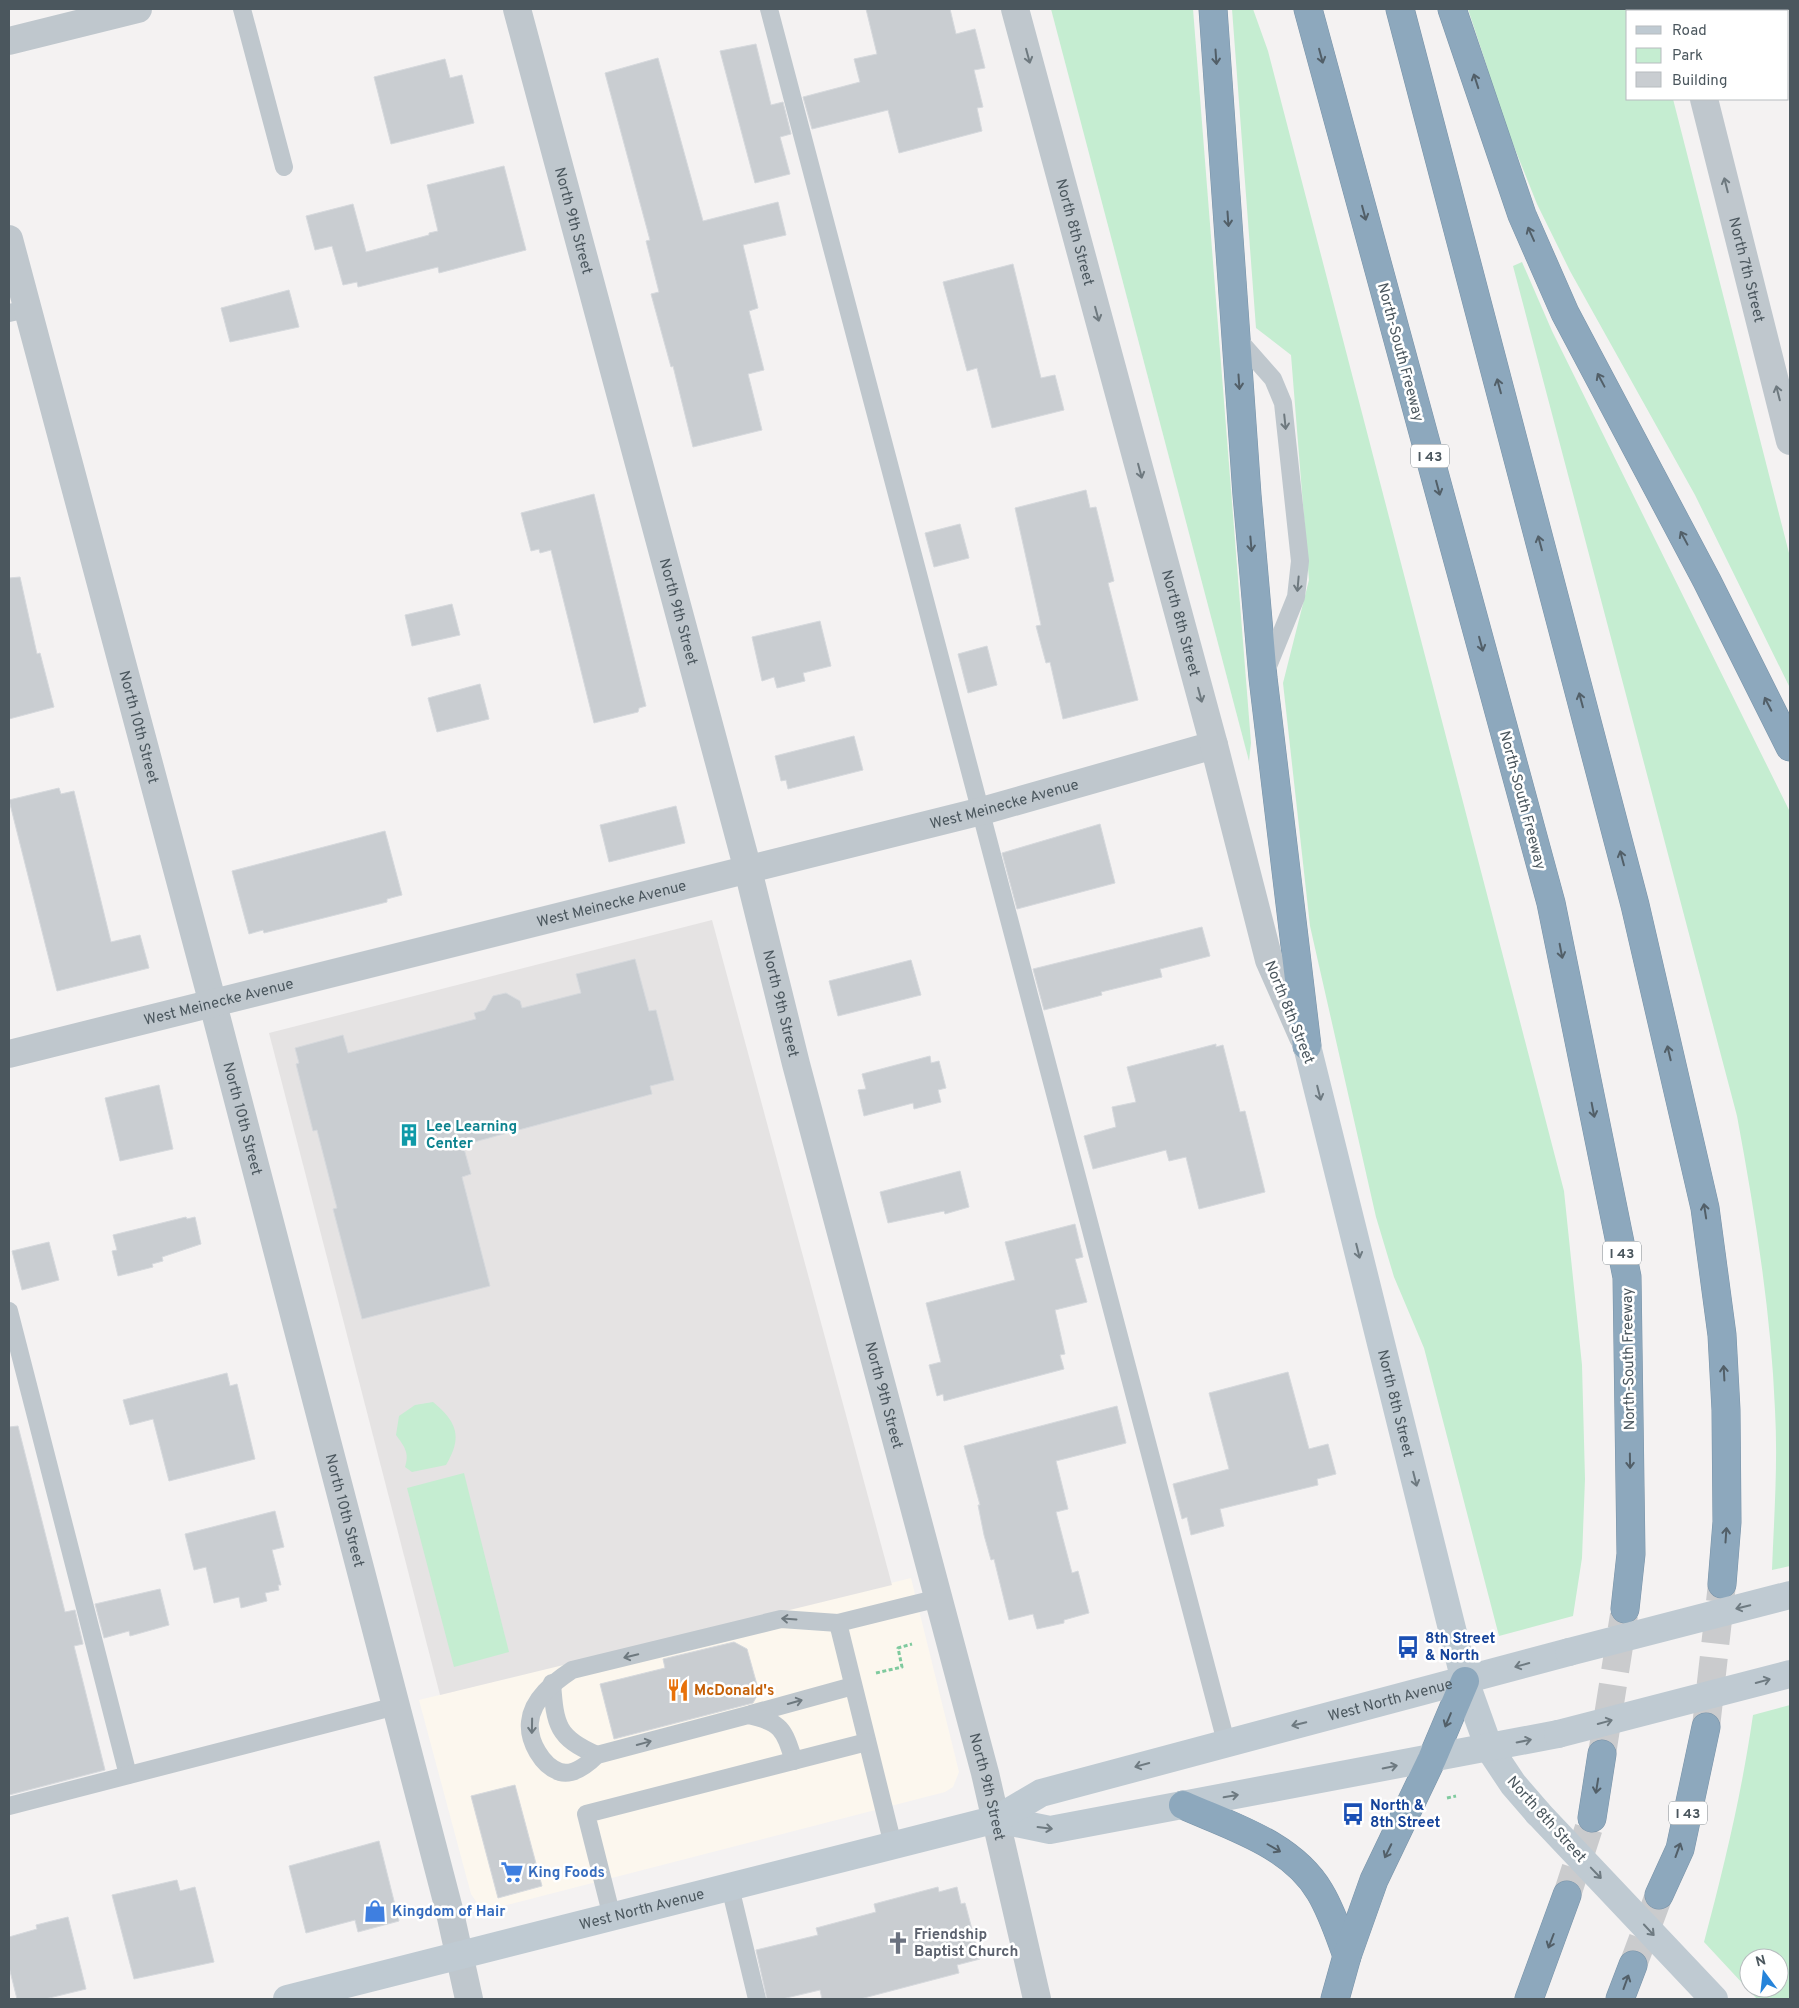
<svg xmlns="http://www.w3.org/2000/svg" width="1799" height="2008" font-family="Overpass,sans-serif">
	<rect width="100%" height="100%" fill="#f4f2f2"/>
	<!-- commercial -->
	<polygon fill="#fcf7ee" points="911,1578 959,1772 953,1787 945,1792 503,1906 489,1908 477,1903 471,1894 419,1700"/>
	<!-- education -->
	<polygon fill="#e5e3e3" points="712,920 892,1585 440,1695 269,1033"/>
	<!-- green -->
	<g fill="#c5edd1" fill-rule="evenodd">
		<polygon points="1051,9 1193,9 1251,743 1249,761"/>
		<polygon points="1232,9 1253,9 1268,51 1564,1191 1582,1365 1585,1479 1582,1558 1573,1616 1499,1636 1424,1348 1394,1277 1376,1217 1310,926 1283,683 1309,580 1291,355 1256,328"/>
		<polygon points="1468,9 1650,9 1651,11 1628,11 1628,99 1673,99 1790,557 1790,688 1695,495 1570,271 1537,204 1484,72 1488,70"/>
		<path d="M1522,262L1552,331L1790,812V1566L1772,1570C1774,1517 1778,1464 1775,1410C1771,1312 1755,1213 1737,1116L1513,266Z"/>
		<path d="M433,1402C457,1422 463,1437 446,1465L412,1472L405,1467C410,1453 404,1446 396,1435L399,1416L415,1405Z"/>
		<polygon points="464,1473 509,1652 454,1667 407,1488"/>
		<path d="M1790,1705V1999H1757L1704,1942C1724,1867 1742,1792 1753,1715ZM1749,1958H1779V1988H1749Z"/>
	</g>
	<!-- building -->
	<g fill="#c9cdd1" stroke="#d6d9dd">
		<polygon points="866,9 950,9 956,34 975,29 985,68 974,70 983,107 977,108 982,131 899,153 888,110 812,129 803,97 860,82 854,59 877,54"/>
		<polygon points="756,44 771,105 783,102 791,134 780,137 790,174 755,183 720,51"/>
		<polygon points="658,58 703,221 778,202 786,235 743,245 758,308 749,311 764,370 748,374 762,430 693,447 673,366 671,367 651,294 659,292 646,241 650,240 605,73"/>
		<polygon points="445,59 450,78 462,75 474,123 391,144 374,77"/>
		<polygon points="504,166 526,250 439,273 438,267 358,287 357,282 343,285 332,246 315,250 306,216 353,204 366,252 429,235 429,233 438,231 427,185"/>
		<polygon points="1013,264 1041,378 1055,375 1064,410 992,428 977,368 967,371 943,282"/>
		<polygon points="289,290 299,327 230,342 221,308"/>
		<polygon points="1086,490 1090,508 1096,507 1114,581 1108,583 1138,700 1063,719 1050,662 1046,663 1036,626 1041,625 1015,508"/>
		<polygon points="594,494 646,706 639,708 638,712 594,723 551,550 540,553 539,549 531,551 521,513"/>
		<polygon points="960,524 969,558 934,567 925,533"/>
		<polygon points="20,577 37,654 40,653 54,707 9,719 9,578"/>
		<polygon points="452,604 460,635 412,646 405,615"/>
		<polygon points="820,621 831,666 803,673 805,681 777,688 774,677 762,681 752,637"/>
		<polygon points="987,646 997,685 968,693 958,654"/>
		<polygon points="480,684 489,719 437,732 428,698"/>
		<polygon points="854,736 863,770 788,789 786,780 781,781 775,756"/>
		<polygon points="59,788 61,794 74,791 111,942 140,935 149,968 57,991 9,800"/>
		<polygon points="676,806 685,843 609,862 600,825"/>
		<polygon points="1100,824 1115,883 1017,909 1002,853"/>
		<polygon points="385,831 402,895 387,899 387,902 264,933 263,930 249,934 232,871"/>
		<polygon points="1202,927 1210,956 1160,969 1162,977 1101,992 1102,995 1044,1010 1033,969"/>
		<polygon points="635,959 649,1011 656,1010 674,1080 650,1086 652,1094 463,1145 471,1174 462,1177 490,1286 362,1319 333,1209 337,1208 317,1130 313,1131 296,1064 299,1063 295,1048 343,1035 348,1053 476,1019 474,1013 485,1010 493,996 506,993 520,1001 522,1008 581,993 576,974"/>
		<polygon points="911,960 921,995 838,1016 829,981"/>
		<polygon points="1216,1044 1216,1047 1223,1045 1240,1112 1245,1111 1265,1192 1199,1209 1186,1157 1169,1161 1166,1150 1093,1169 1084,1136 1116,1127 1112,1107 1136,1102 1127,1067"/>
		<polygon points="930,1056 931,1063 939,1061 946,1088 938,1090 941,1102 914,1109 913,1103 864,1116 858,1090 866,1089 862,1074"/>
		<polygon points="159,1085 173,1149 120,1161 105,1098"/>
		<polygon points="960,1171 969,1207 945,1214 944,1211 888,1223 880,1192"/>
		<polygon points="186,1217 187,1219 195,1217 201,1244 162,1257 163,1261 152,1264 153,1267 118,1276 112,1251 117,1250 113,1235"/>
		<polygon points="1075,1224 1083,1257 1075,1259 1087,1302 1055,1310 1065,1354 1060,1355 1064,1369 944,1401 943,1394 937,1396 929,1365 941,1362 926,1303 1015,1280 1005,1242"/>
		<polygon points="49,1242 59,1280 22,1290 12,1251"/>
		<polygon points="1288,1372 1309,1449 1328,1444 1336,1474 1317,1479 1318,1485 1220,1509 1224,1526 1191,1535 1187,1517 1182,1519 1173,1484 1229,1469 1209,1393"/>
		<polygon points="227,1373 230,1386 237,1384 255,1459 169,1481 153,1419 130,1425 123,1400"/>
		<polygon points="1117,1406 1126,1443 1056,1461 1068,1509 1056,1512 1072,1573 1078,1571 1089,1613 1064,1620 1064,1623 1037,1629 1033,1614 1009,1620 994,1559 991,1560 984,1535 978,1505 980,1505 964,1446"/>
		<polygon points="18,1426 65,1612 75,1610 83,1644 74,1646 105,1770 9,1795 9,1427"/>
		<polygon points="275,1511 284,1547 272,1550 281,1585 278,1585 279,1590 265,1593 267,1601 241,1608 239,1597 214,1603 206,1567 194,1570 185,1534"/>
		<polygon points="160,1589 169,1625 130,1636 129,1631 104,1638 95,1604"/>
		<polygon points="734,1642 747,1649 759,1692 753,1703 614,1739 600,1684 665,1668 663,1659"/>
		<polygon points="515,1785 542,1886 498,1898 471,1796"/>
		<polygon points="379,1841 399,1921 358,1932 355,1920 306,1933 289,1866"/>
		<polygon points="177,1880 180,1891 195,1887 214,1962 134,1979 112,1895"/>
		<polygon points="938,1887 939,1892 957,1887 961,1904 965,1903 980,1959 957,1965 959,1973 860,1999 822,1999 820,1990 782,1999 767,1999 756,1950 818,1935 816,1928 876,1912 874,1904"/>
		<polygon points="68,1917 86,1989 45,1999 17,1999 9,1967 9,1937 37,1929 36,1925"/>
	</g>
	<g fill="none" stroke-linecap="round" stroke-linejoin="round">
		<!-- motorway-tunnel -->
		<g stroke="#cacbcd" stroke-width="28" stroke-dasharray="28 14" stroke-linecap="butt">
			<polyline points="1706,1727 1722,1584"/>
			<polyline points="1602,1754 1624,1615"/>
			<polyline points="1567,1895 1592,1818"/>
			<polyline points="1633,1965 1659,1895"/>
		</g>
		<defs>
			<g id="motorway">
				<polyline points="1213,9 1247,495 1263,678 1307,1046"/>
				<polyline points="1308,9 1551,903 1627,1277 1631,1554 1625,1609"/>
				<polyline points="1400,9 1635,905 1705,1208 1722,1335 1726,1410 1727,1522 1722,1584"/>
				<polyline points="1452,9 1522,215 1565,313 1707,581 1790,747"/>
				<path d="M1183,1805C1230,1826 1292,1844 1320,1892C1332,1912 1339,1934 1347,1956"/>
				<polyline points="1592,1818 1602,1754"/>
				<polyline points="1659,1895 1680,1849 1706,1727"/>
				<polyline points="1335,1999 1347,1956 1374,1880 1432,1759 1465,1681"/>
				<polyline points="1529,1999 1567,1895"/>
				<polyline points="1620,1999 1633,1965"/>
			</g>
		</defs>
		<!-- motorway casing -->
		<use href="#motorway" stroke="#7993a8" stroke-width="29"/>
		<!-- path -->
		<g stroke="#7fca9e" stroke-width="3" stroke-dasharray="4 2.5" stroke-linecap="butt">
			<polyline points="876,1673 902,1667 898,1648 912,1644"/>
			<polyline points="1447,1798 1456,1796"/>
		</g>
		<!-- service -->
		<g stroke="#bfc7cd" stroke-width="18">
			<polyline points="242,9 284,167"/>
			<polyline points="769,9 1226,1742"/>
			<polyline points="9,313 27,309"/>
			<polyline points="1236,337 1273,379 1283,403 1300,561 1296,597 1266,671"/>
			<polyline points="9,1311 128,1775"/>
			<path d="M552,1683C555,1725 557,1738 597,1755"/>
			<polyline points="751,1714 853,1686"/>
			<path d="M794,1761C784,1730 782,1722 748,1715L597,1755C588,1764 574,1776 560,1772C542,1766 528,1741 530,1722C532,1699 554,1682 572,1670L781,1619L838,1623"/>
			<polyline points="9,1806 396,1706"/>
			<polyline points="893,1845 838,1623 939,1598"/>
			<polyline points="730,1887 757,1999"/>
			<polyline points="612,1917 586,1814 867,1742"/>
		</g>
		<!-- minor -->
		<g stroke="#bfc7cd" stroke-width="28">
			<path id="s1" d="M517,9L748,870L796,1064L985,1773L1037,1999"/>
			<polyline points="9,41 138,9"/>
			<path id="s2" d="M9,239L213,1004L396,1706L450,1913L469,1999"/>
			<path id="s3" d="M9,1054L982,811L1214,745"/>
		</g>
		<!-- tertiary -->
		<g stroke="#bfc7cd" stroke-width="28">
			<path id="s4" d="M1015,9L1214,745L1269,960L1303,1037"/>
			<polyline points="1681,9 1682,11"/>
			<path id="s5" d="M1704,99L1790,441"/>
		</g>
		<!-- secondary -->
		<g stroke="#bfcad2" stroke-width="28">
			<path id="s6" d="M1307,1046L1465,1681L1489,1748L1513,1784L1538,1813"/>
			<polyline points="997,1819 1050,1830 1558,1734"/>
			<path id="s7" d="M287,1999L997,1819L1041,1793L1569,1652"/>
		</g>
		<!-- motorway -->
		<use href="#motorway" stroke="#8da8bd" stroke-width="28"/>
		<!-- secondary-bridge -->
		<g stroke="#bfcad2" stroke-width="28">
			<polyline points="1569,1652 1790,1595"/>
			<polyline points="1558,1734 1790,1674"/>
			<polyline points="1538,1813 1714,1999"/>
		</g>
	</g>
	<!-- one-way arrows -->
	<defs><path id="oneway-shaft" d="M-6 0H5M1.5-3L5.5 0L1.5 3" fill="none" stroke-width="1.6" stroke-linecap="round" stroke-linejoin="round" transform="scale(1.25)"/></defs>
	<g stroke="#6e797f">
		<use href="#oneway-shaft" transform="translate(1028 56) rotate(75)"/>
		<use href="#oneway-shaft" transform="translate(1726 185) rotate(-104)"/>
		<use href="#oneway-shaft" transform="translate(1097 314) rotate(75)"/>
		<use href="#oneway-shaft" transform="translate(1778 393) rotate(-104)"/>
		<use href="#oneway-shaft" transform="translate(1285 422) rotate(84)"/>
		<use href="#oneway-shaft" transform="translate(1140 471) rotate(75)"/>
		<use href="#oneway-shaft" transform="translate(1298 584) rotate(95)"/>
		<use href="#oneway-shaft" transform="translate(1200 695) rotate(75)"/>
		<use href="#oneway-shaft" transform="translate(789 1619) rotate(-176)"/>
		<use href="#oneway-shaft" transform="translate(631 1656) rotate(166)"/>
		<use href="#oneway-shaft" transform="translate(795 1702) rotate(-16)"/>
		<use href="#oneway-shaft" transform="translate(532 1726) rotate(91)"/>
		<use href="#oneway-shaft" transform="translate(644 1743) rotate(-15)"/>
	</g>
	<g stroke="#525f68">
		<use href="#oneway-shaft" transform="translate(1321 56) rotate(75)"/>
		<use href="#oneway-shaft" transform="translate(1216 57) rotate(86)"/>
		<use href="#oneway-shaft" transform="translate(1476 81) rotate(-108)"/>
		<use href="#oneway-shaft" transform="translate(1364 213) rotate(75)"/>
		<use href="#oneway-shaft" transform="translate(1228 219) rotate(86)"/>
		<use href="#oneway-shaft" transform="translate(1531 234) rotate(-114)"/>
		<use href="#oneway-shaft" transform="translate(1601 380) rotate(-118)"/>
		<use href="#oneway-shaft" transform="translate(1239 382) rotate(86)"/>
		<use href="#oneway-shaft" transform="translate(1499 386) rotate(-105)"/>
		<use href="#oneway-shaft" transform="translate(1438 488) rotate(75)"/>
		<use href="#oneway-shaft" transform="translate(1684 538) rotate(-118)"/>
		<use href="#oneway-shaft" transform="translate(1540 543) rotate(-105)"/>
		<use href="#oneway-shaft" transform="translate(1251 544) rotate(85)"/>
		<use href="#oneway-shaft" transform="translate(1481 644) rotate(75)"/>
		<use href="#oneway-shaft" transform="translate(1581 700) rotate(-105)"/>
		<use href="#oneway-shaft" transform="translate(1768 704) rotate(-117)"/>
		<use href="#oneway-shaft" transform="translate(1622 858) rotate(-105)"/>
		<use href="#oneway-shaft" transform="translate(1561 951) rotate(79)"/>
		<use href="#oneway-shaft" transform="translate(1669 1053) rotate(-103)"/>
		<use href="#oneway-shaft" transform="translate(1593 1110) rotate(79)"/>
		<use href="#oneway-shaft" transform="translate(1705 1211) rotate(-99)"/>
		<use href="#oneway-shaft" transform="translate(1724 1373) rotate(-93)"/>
		<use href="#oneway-shaft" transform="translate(1630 1461) rotate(89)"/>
		<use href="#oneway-shaft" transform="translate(1726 1535) rotate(-86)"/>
		<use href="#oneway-shaft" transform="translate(1448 1720) rotate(113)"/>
		<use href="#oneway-shaft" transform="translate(1597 1786) rotate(99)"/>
		<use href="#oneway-shaft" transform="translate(1274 1848) rotate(30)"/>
		<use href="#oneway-shaft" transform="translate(1678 1850) rotate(-70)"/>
		<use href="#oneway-shaft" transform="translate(1388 1851) rotate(116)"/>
		<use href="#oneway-shaft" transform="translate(1551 1941) rotate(111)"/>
		<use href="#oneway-shaft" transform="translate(1626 1982) rotate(-70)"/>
	</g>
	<g stroke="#6e7a81">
		<use href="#oneway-shaft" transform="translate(1319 1093) rotate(76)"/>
		<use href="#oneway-shaft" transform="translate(1358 1251) rotate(76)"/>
		<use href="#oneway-shaft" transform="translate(1415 1479) rotate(76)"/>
		<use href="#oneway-shaft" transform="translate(1743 1607) rotate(166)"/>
		<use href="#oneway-shaft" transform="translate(1522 1665) rotate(165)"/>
		<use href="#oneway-shaft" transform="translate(1763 1681) rotate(-15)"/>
		<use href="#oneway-shaft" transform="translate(1605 1722) rotate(-15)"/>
		<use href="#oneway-shaft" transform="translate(1299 1724) rotate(166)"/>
		<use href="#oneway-shaft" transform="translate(1524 1741) rotate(-11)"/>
		<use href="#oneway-shaft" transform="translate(1142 1765) rotate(165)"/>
		<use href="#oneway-shaft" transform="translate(1390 1767) rotate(-11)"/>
		<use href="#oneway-shaft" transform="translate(1231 1796) rotate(-10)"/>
		<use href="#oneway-shaft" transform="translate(1045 1828) rotate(7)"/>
		<use href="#oneway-shaft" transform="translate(1596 1873) rotate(46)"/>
		<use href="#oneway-shaft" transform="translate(1649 1930) rotate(47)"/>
	</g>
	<!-- icons -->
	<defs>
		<symbol id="building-bare" viewBox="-9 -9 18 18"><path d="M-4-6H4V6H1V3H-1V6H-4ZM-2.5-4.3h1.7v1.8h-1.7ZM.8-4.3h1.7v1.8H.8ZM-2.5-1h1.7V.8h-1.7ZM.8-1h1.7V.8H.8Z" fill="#0f9aa8" stroke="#fff" stroke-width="2.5" paint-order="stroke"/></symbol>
		<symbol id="bus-bare" viewBox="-9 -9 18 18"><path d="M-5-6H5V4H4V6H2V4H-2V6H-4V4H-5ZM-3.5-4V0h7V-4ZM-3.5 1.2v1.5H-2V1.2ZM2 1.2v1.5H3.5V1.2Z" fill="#1a4fb4" stroke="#fff" stroke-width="2.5" paint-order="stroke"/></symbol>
		<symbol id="restaurant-bare" viewBox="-9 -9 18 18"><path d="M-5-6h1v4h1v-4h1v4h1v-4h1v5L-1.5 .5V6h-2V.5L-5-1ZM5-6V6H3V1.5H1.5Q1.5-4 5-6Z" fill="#e8710a" stroke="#fff" stroke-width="2.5" paint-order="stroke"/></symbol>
		<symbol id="supermarket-bare" viewBox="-9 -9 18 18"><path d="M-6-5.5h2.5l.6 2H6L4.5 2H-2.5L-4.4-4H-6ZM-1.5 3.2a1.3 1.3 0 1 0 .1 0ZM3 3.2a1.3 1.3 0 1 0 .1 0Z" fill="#3f7fe0" stroke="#fff" stroke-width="2.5" paint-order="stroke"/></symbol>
		<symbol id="shop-bare" viewBox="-9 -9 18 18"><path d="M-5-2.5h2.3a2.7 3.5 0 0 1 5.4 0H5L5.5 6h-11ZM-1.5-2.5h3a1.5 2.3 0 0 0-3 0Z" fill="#3f7fe0" stroke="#fff" stroke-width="2.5" paint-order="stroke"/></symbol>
		<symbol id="church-bare" viewBox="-9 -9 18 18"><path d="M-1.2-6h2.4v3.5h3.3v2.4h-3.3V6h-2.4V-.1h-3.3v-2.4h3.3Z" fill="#6b7280" stroke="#fff" stroke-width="2.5" paint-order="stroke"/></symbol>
	</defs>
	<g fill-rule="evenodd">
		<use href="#building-bare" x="393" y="1119" width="32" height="32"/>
		<use href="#bus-bare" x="1392" y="1631" width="32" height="32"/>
		<use href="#restaurant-bare" x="662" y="1674" width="32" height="32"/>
		<use href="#bus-bare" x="1337" y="1798" width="32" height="32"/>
		<use href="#supermarket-bare" x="496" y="1856" width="32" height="32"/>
		<use href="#shop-bare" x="359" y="1895" width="32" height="32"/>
		<use href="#church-bare" x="882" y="1927" width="32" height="32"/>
	</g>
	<g text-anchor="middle" stroke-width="5" stroke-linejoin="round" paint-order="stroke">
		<!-- shield labels -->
		<g fill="#fff" stroke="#81898e" stroke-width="1">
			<rect x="1411" y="444.5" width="38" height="23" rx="4"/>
			<rect x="1603" y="1241.5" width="38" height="23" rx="4"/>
			<rect x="1669" y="1801.5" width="38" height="23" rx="4"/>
		</g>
		<g font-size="14" font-weight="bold" fill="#4b575e">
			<text x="1430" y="461">I 43</text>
			<text x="1622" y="1258">I 43</text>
			<text x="1688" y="1818">I 43</text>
		</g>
		<!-- street labels -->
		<g font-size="15" fill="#4b575e" stroke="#fff">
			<text dy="5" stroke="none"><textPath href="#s1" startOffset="219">North 9th Street</textPath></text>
			<text dy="5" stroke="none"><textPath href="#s4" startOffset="231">North 8th Street</textPath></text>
			<text dy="5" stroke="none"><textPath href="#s5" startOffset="176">North 7th Street</textPath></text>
			<text transform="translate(1401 352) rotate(75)" y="5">North-South Freeway</text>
			<text dy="5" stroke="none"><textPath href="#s1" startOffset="624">North 9th Street</textPath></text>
			<text dy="5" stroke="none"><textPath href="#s4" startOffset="636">North 8th Street</textPath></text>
			<text dy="5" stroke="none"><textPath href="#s2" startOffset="505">North 10th Street</textPath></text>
			<text transform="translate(1523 800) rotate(75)" y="5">North-South Freeway</text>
			<text dy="5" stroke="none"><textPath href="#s3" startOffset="1026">West Meinecke Avenue</textPath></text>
			<text dy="5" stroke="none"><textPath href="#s3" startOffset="621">West Meinecke Avenue</textPath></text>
			<text dy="5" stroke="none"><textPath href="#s3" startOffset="216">West Meinecke Avenue</textPath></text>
			<text dy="5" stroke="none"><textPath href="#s1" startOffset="1029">North 9th Street</textPath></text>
			<text transform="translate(1290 1012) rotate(68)" y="5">North 8th Street</text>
			<text dy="5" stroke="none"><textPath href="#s2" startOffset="910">North 10th Street</textPath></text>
			<text transform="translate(1628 1359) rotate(-91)" y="5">North-South Freeway</text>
			<text dy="5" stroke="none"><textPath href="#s1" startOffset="1434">North 9th Street</textPath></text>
			<text dy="5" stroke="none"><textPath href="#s6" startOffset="368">North 8th Street</textPath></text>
			<text dy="5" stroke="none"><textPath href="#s2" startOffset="1315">North 10th Street</textPath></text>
			<text dy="5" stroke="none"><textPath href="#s7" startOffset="1145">West North Avenue</textPath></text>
			<text dy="5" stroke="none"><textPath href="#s1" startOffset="1839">North 9th Street</textPath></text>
			<text transform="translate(1547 1819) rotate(48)" y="5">North 8th Street</text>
			<text dy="5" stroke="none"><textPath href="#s7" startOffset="366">West North Avenue</textPath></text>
		</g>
		<!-- culture labels -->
		<g font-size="15" font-weight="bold" fill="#0d838f" stroke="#fff" text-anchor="start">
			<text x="426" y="1131">Lee Learning<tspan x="426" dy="17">Center</tspan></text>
		</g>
		<!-- transit labels -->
		<g font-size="15" font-weight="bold" fill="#164399" stroke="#fff" text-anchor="start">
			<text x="1425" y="1643">8th Street<tspan x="1425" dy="17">&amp; North</tspan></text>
			<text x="1370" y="1810">North &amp;<tspan x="1370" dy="17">8th Street</tspan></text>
		</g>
		<!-- food labels -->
		<g font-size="15" font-weight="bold" fill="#c56008" stroke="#fff" text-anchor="start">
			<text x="694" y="1695">McDonald's</text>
		</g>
		<!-- shop labels -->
		<g font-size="15" font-weight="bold" fill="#366cbe" stroke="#fff" text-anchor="start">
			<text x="528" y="1877">King Foods</text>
			<text x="392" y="1916">Kingdom of Hair</text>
		</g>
		<!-- worship labels -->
		<g font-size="15" font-weight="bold" fill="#5b616d" stroke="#fff" text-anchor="start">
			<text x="914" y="1939">Friendship<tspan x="914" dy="17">Baptist Church</tspan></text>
		</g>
	</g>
	<!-- border -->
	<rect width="1799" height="2008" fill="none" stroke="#4b575e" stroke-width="20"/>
	<!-- legend -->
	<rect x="1626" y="10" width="162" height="90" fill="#ffffff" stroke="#b7bcbf"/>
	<rect x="1636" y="26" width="25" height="8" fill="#bfcad2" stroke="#b7bcbf"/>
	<text x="1672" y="35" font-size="15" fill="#4b575e">Road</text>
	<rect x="1636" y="48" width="25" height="15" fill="#c5edd1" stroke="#b7bcbf"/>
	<text x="1672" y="60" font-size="15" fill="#4b575e">Park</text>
	<rect x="1636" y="72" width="25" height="15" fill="#c9cdd1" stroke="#b7bcbf"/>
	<text x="1672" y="85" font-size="15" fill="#4b575e">Building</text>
	<!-- north arrow -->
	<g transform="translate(1764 1973) rotate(345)"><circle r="24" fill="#ffffff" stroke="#b7bcbf"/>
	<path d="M0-4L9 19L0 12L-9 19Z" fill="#2684da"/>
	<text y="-8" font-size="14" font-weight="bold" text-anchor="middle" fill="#4b575e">N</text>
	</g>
</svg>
